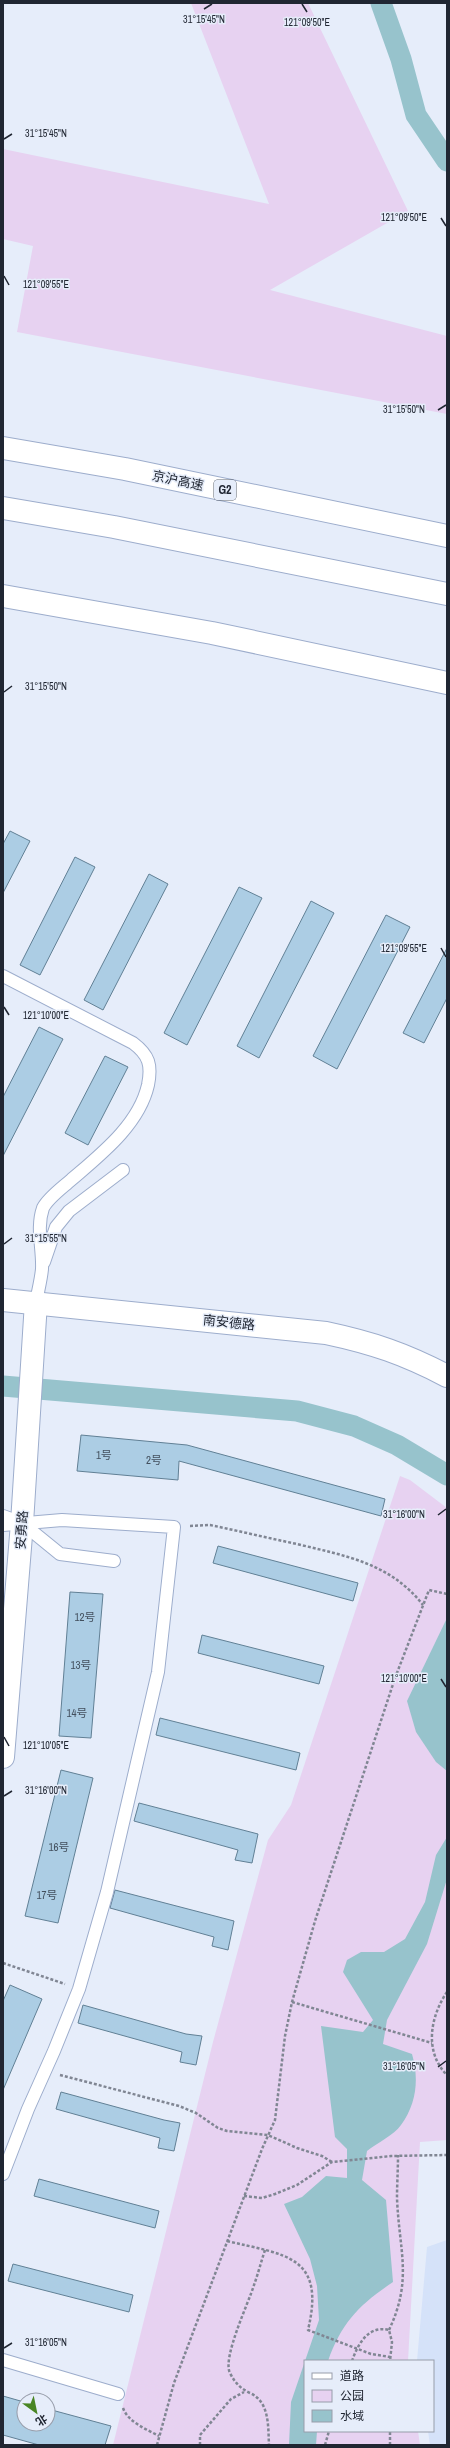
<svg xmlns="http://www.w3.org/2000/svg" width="450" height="2448" font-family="'Archivo Narrow','Noto Sans SC',sans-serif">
	<rect width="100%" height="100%" fill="#e6edfa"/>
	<!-- built -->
	<polygon fill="#d5e2f9" points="447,2240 447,2445 430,2445 428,2431 433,2431 433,2361 417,2361 427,2247"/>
	<!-- green -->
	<g fill="#e7d2f1">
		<polygon points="191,3 308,3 408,211 270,290 447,336 447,414 17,332 33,246 3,239 3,149 269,204"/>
		<polygon points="400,1476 410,1480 447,1508 447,2140 420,2142 408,2361 305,2361 305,2431 418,2431 420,2445 113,2445 213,2042 268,1840 291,1805"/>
	</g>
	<!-- water -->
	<g fill="#97c3cc">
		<polygon points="447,1618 447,1771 436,1762 416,1732 407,1701"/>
		<path d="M447,1837V1879L427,1944L387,2020L383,2044L412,2054C419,2078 417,2103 401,2125C394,2135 377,2143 367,2151L362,2180L386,2200L393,2282C359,2305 342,2322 328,2361H305V2431H317L316,2445H289L291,2402L319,2320L317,2286L310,2259L284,2204L302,2197L326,2176L347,2178V2149L335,2137L321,2026L363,2032L373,2020L343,1972L347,1960L361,1952H384L405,1939L425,1902L436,1855Z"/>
	</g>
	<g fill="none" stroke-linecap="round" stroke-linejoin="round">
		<!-- canal -->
		<g stroke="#97c3cc" stroke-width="21">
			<polyline points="381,3 401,59 416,115 447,161"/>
			<polyline points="3,1386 297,1411 354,1426 397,1445 447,1475"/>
		</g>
	</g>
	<!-- building -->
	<g fill="#accde4" stroke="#618095">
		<polygon points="10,831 30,841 3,893 3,844"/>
		<polygon points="75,857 95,867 40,975 20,965"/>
		<polygon points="149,874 168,884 103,1010 84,1000"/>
		<polygon points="239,887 262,898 187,1045 164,1033"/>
		<polygon points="311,901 334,913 259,1058 237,1046"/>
		<polygon points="386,915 410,927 337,1069 313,1056"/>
		<polygon points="447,948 447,998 424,1043 403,1033"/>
		<polygon points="39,1027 63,1039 3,1156 3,1097"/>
		<polygon points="105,1056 128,1067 88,1145 65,1133"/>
		<polygon points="81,1435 187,1445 385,1499 381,1516 179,1461 178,1480 77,1471"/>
		<polygon points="218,1546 358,1583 353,1601 213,1563"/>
		<polygon points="70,1592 103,1594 91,1738 59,1736"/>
		<polygon points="202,1635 324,1666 319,1684 198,1653"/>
		<polygon points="160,1718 300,1753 296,1770 156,1735"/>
		<polygon points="61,1770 93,1778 58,1923 25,1916"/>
		<polygon points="139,1803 258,1834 252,1863 235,1860 238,1850 134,1821"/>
		<polygon points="115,1890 234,1921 228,1950 212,1946 214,1937 110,1908"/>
		<polygon points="10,1985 42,1999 3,2090 3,2001"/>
		<polygon points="83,2005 186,2034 202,2036 196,2065 180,2062 182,2052 78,2023"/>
		<polygon points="61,2092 164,2120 180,2123 174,2151 158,2148 160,2138 56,2109"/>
		<polygon points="39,2179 159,2211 155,2228 34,2196"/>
		<polygon points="13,2264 133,2295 129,2312 8,2281"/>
		<polygon points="3,2396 24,2402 24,2424 48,2424 48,2409 111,2426 105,2445 39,2445 3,2435"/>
	</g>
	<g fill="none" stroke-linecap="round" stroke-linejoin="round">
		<defs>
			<g id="service">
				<path d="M3,976L133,1043C149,1055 152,1065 148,1085C139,1125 100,1155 71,1180C62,1188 48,1198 43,1208C36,1228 43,1249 42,1269C41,1280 38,1291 36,1302"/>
				<polyline points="44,1262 56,1227 69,1211 123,1170"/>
				<polyline points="3,1516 22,1523 60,1554 114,1561"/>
				<polyline points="3,1525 62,1520 174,1527 158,1672 107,1892 79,1989 54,2051 28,2109 3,2174"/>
				<polyline points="3,2360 118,2394"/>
			</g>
			<g id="minor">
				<polyline points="3,596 212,633 447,683"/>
				<polyline points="3,1757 22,1523 36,1302"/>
			</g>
			<path id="tertiary" d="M3,1300L326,1333C373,1343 405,1354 447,1376"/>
			<g id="motorway">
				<polyline points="3,448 125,469 447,536"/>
				<polyline points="3,508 114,527 447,594"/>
			</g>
		</defs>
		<!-- service casing -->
		<use href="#service" stroke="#9dadcc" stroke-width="14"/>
		<!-- minor casing -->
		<use href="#minor" stroke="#9dadcc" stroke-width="24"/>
		<!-- tertiary casing -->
		<use href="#tertiary" stroke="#9dadcc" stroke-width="24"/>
		<!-- motorway casing -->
		<use href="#motorway" stroke="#9dadcc" stroke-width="24"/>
		<!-- path -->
		<g stroke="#808693" stroke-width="2.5" stroke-dasharray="3 2" stroke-linecap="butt">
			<path d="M190,1526L210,1525C239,1531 268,1538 297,1544C346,1556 390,1563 423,1605"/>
			<polyline points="3,1963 65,1984"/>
			<path d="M447,1992C430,2017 424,2052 447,2075"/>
			<polyline points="292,2002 432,2043"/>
			<polyline points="60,2075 179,2106 196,2113 218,2128 227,2131 268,2135 297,2148 322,2156 332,2162"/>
			<polyline points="244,2196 262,2198 275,2194 297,2185 332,2162 391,2156 447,2155"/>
			<path d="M227,2241C285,2255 326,2255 308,2330L371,2354L390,2357"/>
			<path d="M265,2250C261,2262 258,2274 254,2285C249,2302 222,2358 230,2373C235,2383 241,2389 250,2393C270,2402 268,2427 269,2445"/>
			<path d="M389,2330C413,2279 399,2251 397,2198C397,2184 398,2170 398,2155"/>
			<path d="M352,2361C358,2344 368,2325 389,2330L392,2342L390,2361"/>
			<path d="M123,2408C128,2422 146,2429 159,2436"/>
			<polyline points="157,2445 174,2383 262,2149 275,2120 285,2036 292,2002 315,1921 395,1678 429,1590 447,1594"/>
			<polyline points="200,2445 200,2435 231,2399 244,2392"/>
			<polyline points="325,2445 329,2431"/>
			<polyline points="390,2445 390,2431"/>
		</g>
		<!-- service -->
		<use href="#service" stroke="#fff" stroke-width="12"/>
		<!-- minor -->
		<use href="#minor" stroke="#fff" stroke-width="22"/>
		<!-- tertiary -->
		<use href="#tertiary" stroke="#fff" stroke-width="22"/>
		<!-- motorway -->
		<use href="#motorway" stroke="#fff" stroke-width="22"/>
	</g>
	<!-- ticks -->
	<path fill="none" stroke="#202632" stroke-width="1.5" d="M302,4L307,12M204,9L212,4M4,139L12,134M441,218L446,226M4,276L9,285M438,410L446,405M4,692L12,686M441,948L446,957M4,1007L9,1015M4,1244L12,1238M438,1515L446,1509M441,1679L446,1687M4,1737L9,1746M4,1796L12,1791M438,2067L446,2061M4,2348L12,2343"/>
	<g text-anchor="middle" stroke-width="3" stroke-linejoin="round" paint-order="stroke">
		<!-- number labels -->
		<g font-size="11" fill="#43505e">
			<text x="104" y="1459">1号</text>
			<text x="154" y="1464">2号</text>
			<text x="85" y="1621">12号</text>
			<text x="81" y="1669">13号</text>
			<text x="77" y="1717">14号</text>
			<text x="59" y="1851">16号</text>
			<text x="47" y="1899">17号</text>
		</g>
		<!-- shield labels -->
		<rect fill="#e6edfa" stroke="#5b626e" stroke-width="1" x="214" y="480" width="22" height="20" rx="3"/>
		<g font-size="12" font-weight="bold" fill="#202632">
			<text x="225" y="494">G2</text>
		</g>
		<!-- street labels -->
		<g font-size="13" fill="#202632" stroke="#e6edfa">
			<text transform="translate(178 480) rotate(12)" y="5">京沪高速</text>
			<text transform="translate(229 1322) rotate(6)" y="5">南安德路</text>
			<text transform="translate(21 1530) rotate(-86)" y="5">安勇路</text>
		</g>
	</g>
	<g font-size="10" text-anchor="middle" fill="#202632" stroke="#e6edfa" stroke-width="3" stroke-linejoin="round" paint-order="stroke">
		<text x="204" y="23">31°15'45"N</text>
		<text x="307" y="26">121°09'50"E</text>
		<text x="46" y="137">31°15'45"N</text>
		<text x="404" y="221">121°09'50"E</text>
		<text x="46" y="288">121°09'55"E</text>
		<text x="404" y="413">31°15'50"N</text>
		<text x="46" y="690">31°15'50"N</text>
		<text x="404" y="952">121°09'55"E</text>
		<text x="46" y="1019">121°10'00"E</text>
		<text x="46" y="1242">31°15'55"N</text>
		<text x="404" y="1518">31°16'00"N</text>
		<text x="404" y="1682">121°10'00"E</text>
		<text x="46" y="1749">121°10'05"E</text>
		<text x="46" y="1794">31°16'00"N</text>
		<text x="404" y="2070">31°16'05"N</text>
		<text x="46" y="2346">31°16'05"N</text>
	</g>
	<!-- border -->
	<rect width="450" height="2448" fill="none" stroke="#202632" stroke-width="8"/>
	<!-- legend -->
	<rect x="304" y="2360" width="130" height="72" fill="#e6edfa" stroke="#979daa"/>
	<rect x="312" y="2373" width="20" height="6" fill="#ffffff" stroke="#979daa"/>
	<text x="340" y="2380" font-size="12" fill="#202632">道路</text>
	<rect x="312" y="2390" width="20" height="12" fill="#e7d2f1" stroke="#979daa"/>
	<text x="340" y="2400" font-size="12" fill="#202632">公园</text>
	<rect x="312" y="2410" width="20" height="12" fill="#97c3cc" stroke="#979daa"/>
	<text x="340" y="2420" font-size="12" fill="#202632">水域</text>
	<!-- north arrow -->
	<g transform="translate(36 2412) rotate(147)"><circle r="19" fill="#e6edfa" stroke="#979daa"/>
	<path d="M0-3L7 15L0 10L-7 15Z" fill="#488523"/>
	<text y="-6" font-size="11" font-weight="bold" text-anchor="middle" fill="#202632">北</text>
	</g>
</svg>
